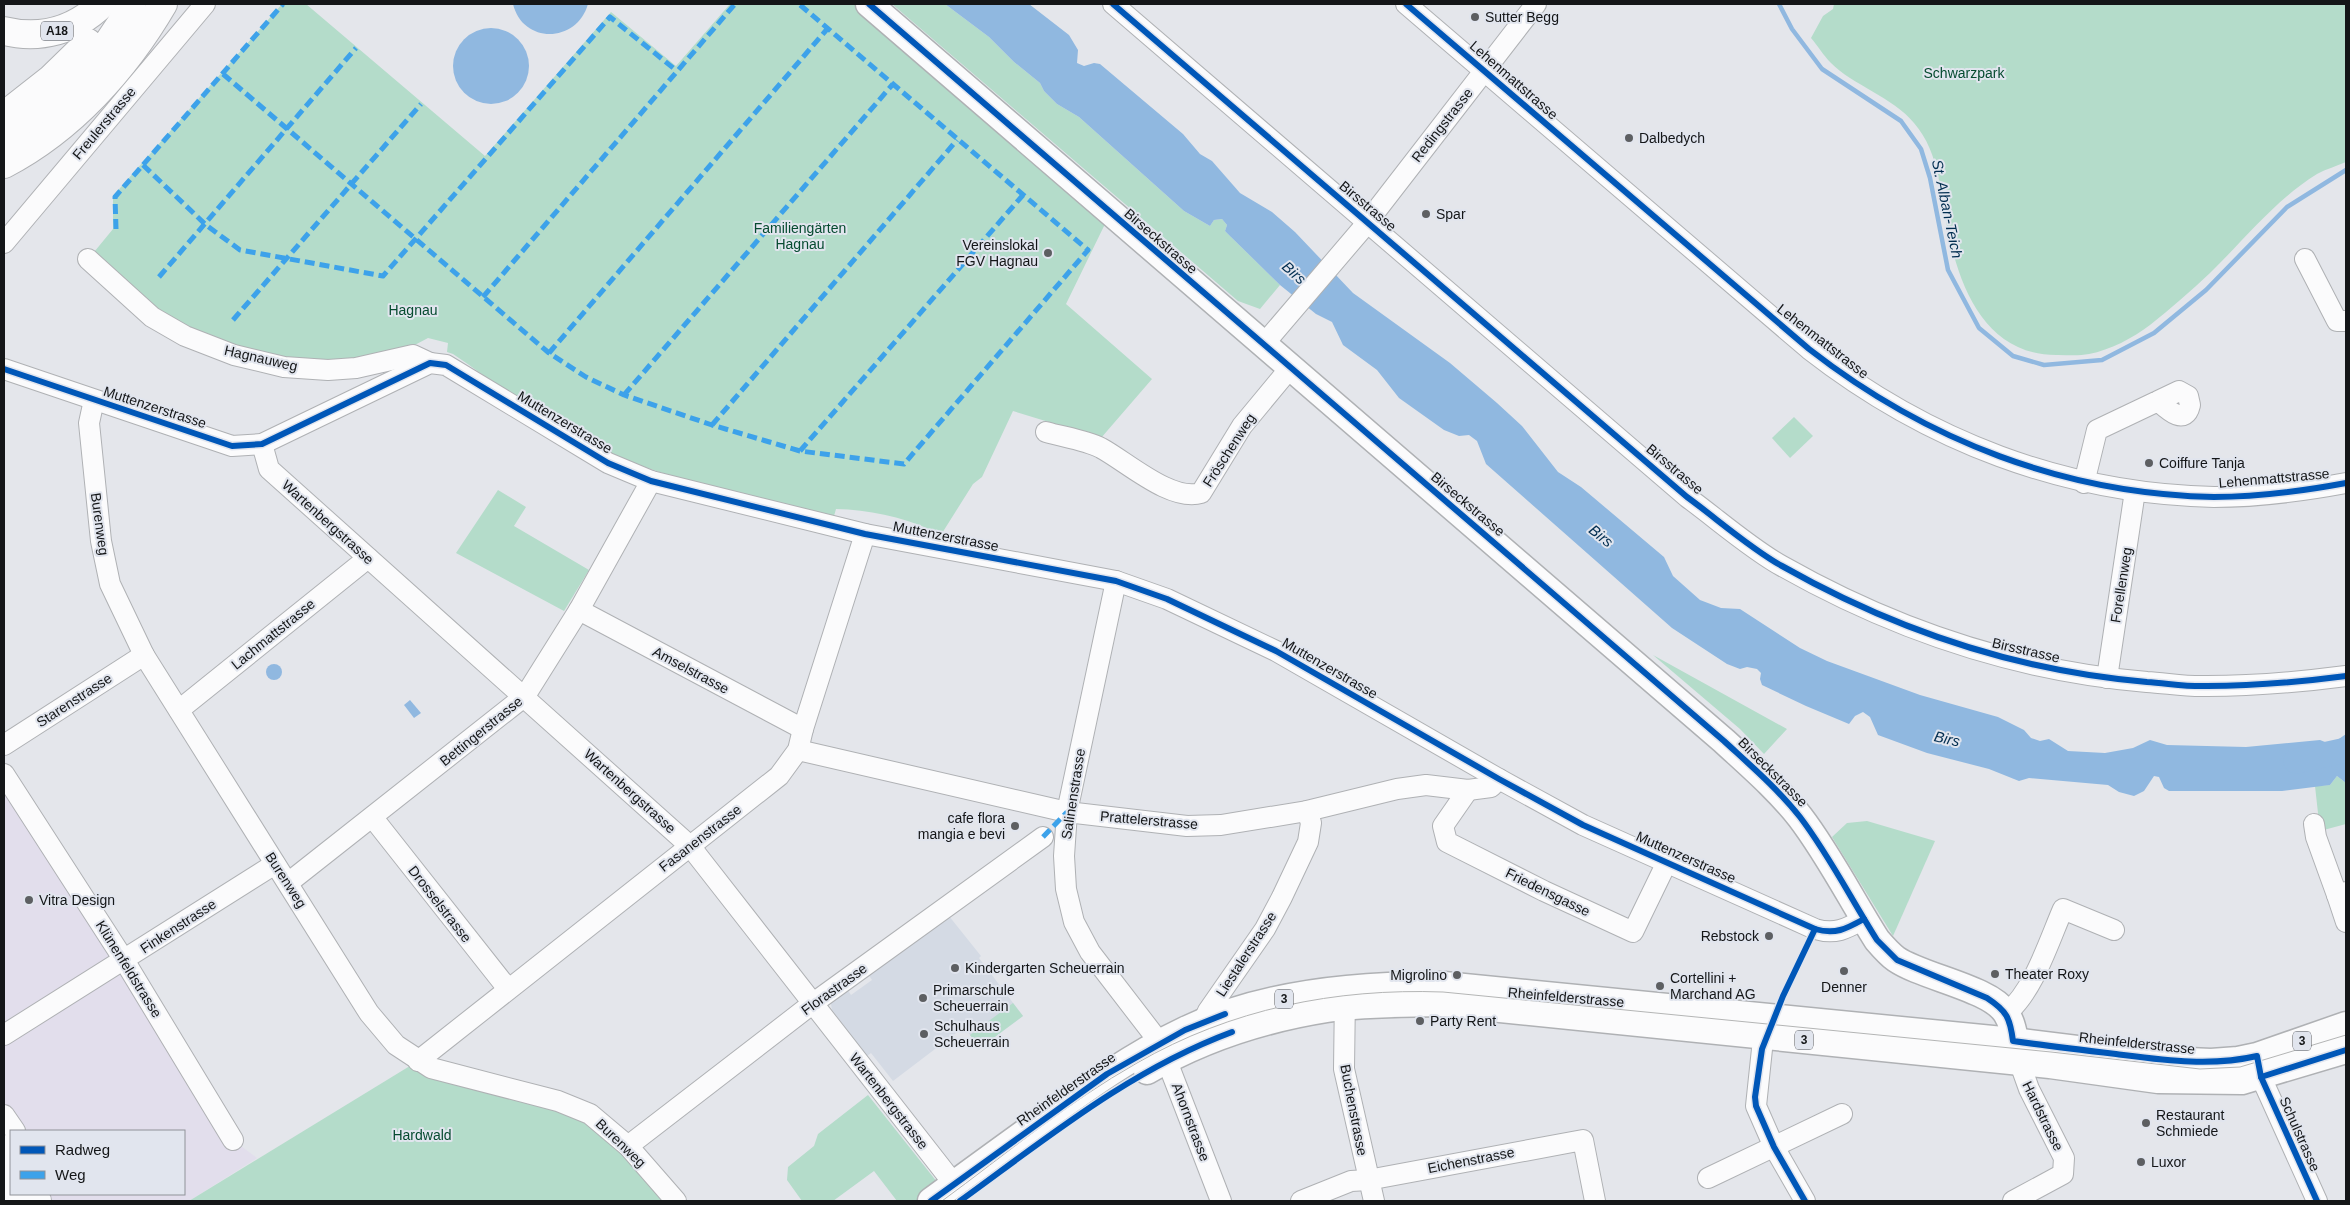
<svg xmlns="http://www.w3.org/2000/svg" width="2350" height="1205" font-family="Arial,sans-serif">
	<rect width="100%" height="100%" fill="#e4e6eb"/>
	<!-- industrial -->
	<polygon fill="#e2deec" points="4,774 233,1140 257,1158 189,1201 50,1201 45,1194 184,1194 184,1131 11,1131 4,1129"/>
	<!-- built -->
	<polygon fill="#d4dae4" points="949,916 981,956 979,958 1023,1016 980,1048 964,1027 893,1081 871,1053 867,1056 832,1010 831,1004 832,1000 847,989 851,995 872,980 868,974"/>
	<!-- green -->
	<g fill="#b4dcca">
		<path d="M282,4H306L485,156L611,12L676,66L730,4H854L1105,224L1066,304L1152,379L1101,438L1013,411L982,477L973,484L939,538L932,537L931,530C900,516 869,510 836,509L834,516C753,496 669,482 593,446C543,422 499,385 453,354L447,352L448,343L428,338L411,347L348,362L273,357L179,327L90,257L113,229V196Z"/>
		<polygon points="892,4 945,4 989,37 1014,62 1040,83 1044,91 1057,104 1079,117 1184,211 1210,226 1214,220 1222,219 1227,225 1225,231 1280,285 1260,309 1238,301"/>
		<path d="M1834,4H2346V162C2337,166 2326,169 2317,174C2275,200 2245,239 2210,273C2191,291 2170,309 2150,325C2133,338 2110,350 2089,354C2079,356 2068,355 2058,355C1989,356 1961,293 1949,235C1940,197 1941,154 1914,123C1894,98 1851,84 1831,63C1823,55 1818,46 1811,38L1823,16L1833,9Z"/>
		<polygon points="1794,417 1813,436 1790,458 1772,438"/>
		<polygon points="498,490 526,507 514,526 589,570 564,611 456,553"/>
		<polygon points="1653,655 1787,729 1764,754 1740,729"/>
		<polygon points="2337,776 2346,783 2346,824 2320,831 2315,786 2330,785"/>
		<polygon points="1867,821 1935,841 1893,936 1832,837 1847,823"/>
		<polygon points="1013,1003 1023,1016 980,1048 970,1035"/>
		<polygon points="418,1061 590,1114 676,1201 189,1201"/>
		<polygon points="868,1095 941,1187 920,1201 897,1201 874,1171 833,1201 802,1201 787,1180 788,1167 814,1146 818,1134"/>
	</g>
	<!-- water -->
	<g fill="#90b8e0">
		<path d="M513,4H588C577,43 523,45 513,4Z"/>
		<polygon points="945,4 1029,4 1069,35 1078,50 1077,63 1084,66 1094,63 1100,64 1183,134 1200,154 1212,161 1240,193 1272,212 1295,232 1353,293 1450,363 1497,403 1522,426 1558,472 1581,487 1664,557 1673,576 1700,600 1721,608 1740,609 1800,648 1827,661 1920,695 1998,717 2024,730 2031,738 2040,741 2049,739 2068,751 2105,753 2133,748 2150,740 2167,745 2246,747 2320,740 2325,742 2330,760 2337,757 2336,741 2346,734 2346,783 2337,776 2330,785 2282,791 2169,791 2164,788 2159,777 2154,776 2144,791 2134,796 2119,792 2108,785 2029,778 2019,781 1989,769 1927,753 1878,735 1870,717 1863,712 1855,716 1849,724 1806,706 1762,685 1760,679 1761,673 1757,669 1747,667 1740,669 1727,664 1672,628 1486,464 1477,441 1469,435 1459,436 1444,430 1399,398 1377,370 1343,345 1332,322 1316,314 1280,285 1231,237 1225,231 1227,225 1222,219 1214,220 1210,226 1184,211 1079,117 1057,104 1044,91 1040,83 1014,62 989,37"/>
		<circle cx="491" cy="66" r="38"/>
		<circle cx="274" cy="672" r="8"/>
		<polygon points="410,700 421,713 414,718 404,705"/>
	</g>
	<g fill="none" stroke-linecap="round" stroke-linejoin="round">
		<!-- stream -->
		<polyline stroke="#90b8e0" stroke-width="4.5" points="1779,4 1792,29 1822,69 1901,121 1921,149 1930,178 1948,270 1979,328 2013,356 2044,365 2102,360 2154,333 2206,290 2287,207 2346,170"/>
		<!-- river -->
		<polyline stroke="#90b8e0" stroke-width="25" points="2296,761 2346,750"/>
		<defs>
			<g id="minor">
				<path d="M1113,4L1687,497C1716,518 1751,549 1782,566C1895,630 2017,671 2147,682C2166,683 2187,687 2207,686C2253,686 2300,682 2346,676"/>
				<path d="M1406,4L1809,349C1927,441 2065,494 2214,497C2258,497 2303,491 2346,483"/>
				<polyline points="4,243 205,4"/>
				<polyline points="88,259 152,317 185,336 234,355 284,367 328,370 356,368 413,355 430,363"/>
				<polyline points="2305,259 2337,321 2346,321"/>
				<polyline points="1263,345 1362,229 1536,4"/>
				<path d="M4,369L232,446L262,444L430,363L446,365L608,463L651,481L865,534L1116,581L1167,599L1276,651L1499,779L1583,825L1815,929C1835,935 1846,929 1864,919"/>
				<polyline points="94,400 89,423 101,541 110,584 144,655 369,1013 396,1045 431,1068 558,1101 590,1114 628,1146 676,1201"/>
				<path d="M1046,432C1063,437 1085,440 1101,448C1127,462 1171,502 1201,493L1242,426L1290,368"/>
				<polyline points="262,444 269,469 690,846 954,1184"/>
				<path d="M2084,483L2097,430L2179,391L2188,396L2190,405C2185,427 2167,409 2158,401"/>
				<polyline points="1116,581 1067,812 1064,856 1066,889 1074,922 1090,952 1160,1043 1221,1201"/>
				<polyline points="579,610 803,729"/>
				<polyline points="2107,678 2135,491"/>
				<polyline points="179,710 368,558"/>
				<polyline points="4,745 144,655"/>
				<polyline points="798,750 1067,812 1187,826 1221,825 1307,811 1397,789 1426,785 1468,790 1491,787 1499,779"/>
				<polyline points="4,774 124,960 233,1140"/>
				<polyline points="1468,790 1443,826 1447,842 1544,891 1633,932 1667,862"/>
				<polyline points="373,818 508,989"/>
				<polyline points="2314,824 2316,837 2337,895"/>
				<polyline points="288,883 525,696 579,610 651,481"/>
				<polyline points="2346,892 2337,895 2346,922"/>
				<polyline points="1345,994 1344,1069 1374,1201"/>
				<path d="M2007,1013C2034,990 2049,941 2063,909L2114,930"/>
				<polyline points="1204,1029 1203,1022 1208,1011 1265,929 1282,897 1308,842 1311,823 1307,811"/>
				<polyline points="4,1035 275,864"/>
				<polyline points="1762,1049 1756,1106 1774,1147 1805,1201"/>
				<polyline points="418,1061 779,776 798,750 803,729 865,534"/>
				<polyline points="2261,1077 2317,1201"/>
				<polyline points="4,1115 15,1131"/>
				<polyline points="628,1146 812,1004 1043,837"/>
				<polyline points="1708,1178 1842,1114"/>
				<polyline points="1301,1201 1351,1181 1368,1180 1583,1140 1595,1201"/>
				<polyline points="2013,1201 2063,1174 2064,1158 2029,1089 2019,1061"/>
			</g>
			<g id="major">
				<path d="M869,4L1724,741C1750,765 1778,789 1800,817C1829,855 1851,899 1877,940C1883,947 1889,954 1896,959C1922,977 1990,988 2006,1013C2015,1026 2015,1047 2019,1061"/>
				<path d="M1147,1071C1202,1039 1264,1019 1327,1009C1364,1003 1403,1004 1441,1003L2050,1065L2158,1080L2242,1081L2346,1050"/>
				<path d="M931,1201C966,1175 1002,1149 1038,1123C1085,1089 1132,1055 1185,1030C1262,993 1359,984 1444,985L2013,1041L2166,1060L2211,1062L2238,1060L2257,1056L2346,1025"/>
			</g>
			<g id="highway">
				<path d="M4,31C41,40 75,30 102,4"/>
				<polyline points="4,116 51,79 88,43"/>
				<path d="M4,142C56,105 103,61 132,4"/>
				<path d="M4,164C71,129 125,69 163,4"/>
				<polyline points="4,1149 11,1161"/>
				<polyline points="4,1184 15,1201"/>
				<polyline points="32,1194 37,1201"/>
			</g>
		</defs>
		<!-- minor casing -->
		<use href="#minor" stroke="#afb1b4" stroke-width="22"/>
		<!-- major casing -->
		<use href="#major" stroke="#afb1b4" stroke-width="29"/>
		<!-- highway casing -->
		<use href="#highway" stroke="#afb1b4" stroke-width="30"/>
		<!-- minor -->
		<use href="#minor" stroke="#fbfbfc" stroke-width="20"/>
		<!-- major -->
		<use href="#major" stroke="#fbfbfc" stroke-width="26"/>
		<!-- highway -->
		<use href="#highway" stroke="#fbfbfc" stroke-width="28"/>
		<!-- tram -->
		<path stroke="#b4b5b5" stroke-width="1" d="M942,1201C1006,1154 1068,1102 1137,1063C1231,1009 1335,988 1443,992L2051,1052L2200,1069L2240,1067L2346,1035"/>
		<!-- quiet -->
		<g stroke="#3da2ea" stroke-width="5" stroke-dasharray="10 5" stroke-linecap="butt">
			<polyline points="223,74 549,353 586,377 624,395 712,425 800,451 904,464 1088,250 799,4"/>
			<polyline points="143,165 206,225 240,250 383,276 610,17 677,71"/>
			<polyline points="116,229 115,197 283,4"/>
			<polyline points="159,277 356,48"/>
			<polyline points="483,297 735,4"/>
			<polyline points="233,320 421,104"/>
			<polyline points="549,353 828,28"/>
			<polyline points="624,395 893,84"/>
			<polyline points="712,425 957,140"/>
			<polyline points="800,451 1023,195"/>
			<polyline points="1043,837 1067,812"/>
		</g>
		<defs>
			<g id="cycleway">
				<path d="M869,4L1724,741C1750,765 1778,789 1800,817C1829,855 1851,899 1877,940L1897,960L1987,998C2007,1011 2010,1018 2013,1041C2048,1046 2082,1050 2116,1054C2163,1060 2210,1067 2257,1056L2261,1077L2317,1201"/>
				<path d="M1113,4L1687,497C1716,518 1751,549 1782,566C1895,630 2017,671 2147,682C2166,683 2187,687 2207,686C2253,686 2300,682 2346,676"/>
				<path d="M1406,4L1809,349C1927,441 2065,494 2214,497C2258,497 2303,491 2346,483"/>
				<path d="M4,369L232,446L262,444L430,363L446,365L608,463L651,481L865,534L1116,581L1167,599L1276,651L1499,779L1583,825L1815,929C1835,935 1846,929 1864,919"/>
				<polyline points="2261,1077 2346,1050"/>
				<polyline points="931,1201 1107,1074 1185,1030 1225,1014"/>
				<path d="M960,1201C1047,1138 1130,1070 1232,1032"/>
				<polyline points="1805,1201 1774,1147 1756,1106 1755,1097 1762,1049 1783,996 1815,929"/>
			</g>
		</defs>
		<!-- cycleway casing -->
		<use href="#cycleway" stroke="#e1e5ee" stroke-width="9"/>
		<!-- cycleway -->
		<use href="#cycleway" stroke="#0057b8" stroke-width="6"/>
	</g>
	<!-- markers -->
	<g fill="#5d5f62" stroke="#e1e5ee" stroke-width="2">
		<circle cx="1475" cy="17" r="5"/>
		<circle cx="1629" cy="138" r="5"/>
		<circle cx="1426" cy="214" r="5"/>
		<circle cx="1048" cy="253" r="5"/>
		<circle cx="2149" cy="463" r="5"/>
		<circle cx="1015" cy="826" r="5"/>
		<circle cx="29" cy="900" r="5"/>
		<circle cx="1769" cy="936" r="5"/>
		<circle cx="955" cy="968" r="5"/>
		<circle cx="1844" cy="971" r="5"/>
		<circle cx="1995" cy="974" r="5"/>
		<circle cx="1457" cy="975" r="5"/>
		<circle cx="1660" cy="986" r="5"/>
		<circle cx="923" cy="998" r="5"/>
		<circle cx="1420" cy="1021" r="5"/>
		<circle cx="924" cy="1034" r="5"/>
		<circle cx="2146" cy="1123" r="5"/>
		<circle cx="2141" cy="1162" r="5"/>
	</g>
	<g text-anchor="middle" stroke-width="4" stroke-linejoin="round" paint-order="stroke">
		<!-- shield labels -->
		<g fill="#e1e5ee" stroke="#525458" stroke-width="1">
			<rect x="41" y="21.5" width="32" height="19" rx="4"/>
			<rect x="1275" y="989.5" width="18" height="19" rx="4"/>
			<rect x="1795" y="1030.5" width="18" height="19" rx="4"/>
			<rect x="2293" y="1031.5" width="18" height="19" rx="4"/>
		</g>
		<g font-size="12" font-weight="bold" fill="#141618">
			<text x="57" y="35">A18</text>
			<text x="1284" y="1003">3</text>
			<text x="1804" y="1044">3</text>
			<text x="2302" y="1045">3</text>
		</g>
		<!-- poi labels -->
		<g font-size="14" fill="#141618" stroke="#e1e5ee" text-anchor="start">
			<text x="1485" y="22">Sutter Begg</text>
			<text x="1639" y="143">Dalbedych</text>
			<text x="1436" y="219">Spar</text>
			<text x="1038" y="250" text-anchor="end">Vereinslokal<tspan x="1038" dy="16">FGV Hagnau</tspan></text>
			<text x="2159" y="468">Coiffure Tanja</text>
			<text x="1005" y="823" text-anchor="end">cafe flora<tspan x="1005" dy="16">mangia e bevi</tspan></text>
			<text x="39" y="905">Vitra Design</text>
			<text x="1759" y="941" text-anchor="end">Rebstock</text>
			<text x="965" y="973">Kindergarten Scheuerrain</text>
			<text x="2005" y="979">Theater Roxy</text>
			<text x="1447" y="980" text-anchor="end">Migrolino</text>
			<text x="1670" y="983">Cortellini +<tspan x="1670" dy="16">Marchand AG</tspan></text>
			<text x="1844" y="992" text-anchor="middle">Denner</text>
			<text x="933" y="995">Primarschule<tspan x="933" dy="16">Scheuerrain</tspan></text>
			<text x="1430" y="1026">Party Rent</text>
			<text x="934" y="1031">Schulhaus<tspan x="934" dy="16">Scheuerrain</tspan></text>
			<text x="2156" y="1120">Restaurant<tspan x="2156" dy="16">Schmiede</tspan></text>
			<text x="2151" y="1167">Luxor</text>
		</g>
		<!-- park labels -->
		<g font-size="14" fill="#064b30" stroke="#e1e5ee">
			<text x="1964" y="78">Schwarzpark</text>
			<text x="800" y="233">Familiengärten<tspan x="800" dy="16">Hagnau</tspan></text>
			<text x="413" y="315">Hagnau</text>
			<text x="422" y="1140">Hardwald</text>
		</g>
		<!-- street labels -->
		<g font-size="14" fill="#141618" stroke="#e1e5ee">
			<text transform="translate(1514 80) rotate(41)" y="5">Lehenmattstrasse</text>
			<text transform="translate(104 123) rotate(-50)" y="5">Freulerstrasse</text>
			<text transform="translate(1442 125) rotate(-52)" y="5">Redingstrasse</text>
			<text transform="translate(1368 206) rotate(40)" y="5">Birsstrasse</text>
			<text transform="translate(1161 241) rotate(41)" y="5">Birseckstrasse</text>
			<text transform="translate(1823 341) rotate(38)" y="5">Lehenmattstrasse</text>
			<text transform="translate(261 358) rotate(13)" y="5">Hagnauweg</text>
			<text transform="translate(155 407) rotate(18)" y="5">Muttenzerstrasse</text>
			<text transform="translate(565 422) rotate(31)" y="5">Muttenzerstrasse</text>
			<text transform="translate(1229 450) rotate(-57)" y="5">Fröschenweg</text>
			<text transform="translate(1675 469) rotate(40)" y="5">Birsstrasse</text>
			<text transform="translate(2274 478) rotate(-5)" y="5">Lehenmattstrasse</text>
			<text transform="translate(1468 504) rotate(40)" y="5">Birseckstrasse</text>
			<text transform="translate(328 522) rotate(42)" y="5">Wartenbergstrasse</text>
			<text transform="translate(100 524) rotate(82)" y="5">Burenweg</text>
			<text transform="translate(946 536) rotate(11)" y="5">Muttenzerstrasse</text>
			<text transform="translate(2121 585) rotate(-81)" y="5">Forellenweg</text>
			<text transform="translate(273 634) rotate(-39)" y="5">Lachmattstrasse</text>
			<text transform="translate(2026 650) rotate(13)" y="5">Birsstrasse</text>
			<text transform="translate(1330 668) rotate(30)" y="5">Muttenzerstrasse</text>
			<text transform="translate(691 670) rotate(28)" y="5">Amselstrasse</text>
			<text transform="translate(74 700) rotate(-33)" y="5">Starenstrasse</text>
			<text transform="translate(481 731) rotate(-39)" y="5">Bettingerstrasse</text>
			<text transform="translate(1773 772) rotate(45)" y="5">Birseckstrasse</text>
			<text transform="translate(630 791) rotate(42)" y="5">Wartenbergstrasse</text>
			<text transform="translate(1073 794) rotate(-81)" y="5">Salinenstrasse</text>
			<text transform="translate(1149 820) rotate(5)" y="5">Prattelerstrasse</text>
			<text transform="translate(700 838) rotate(-38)" y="5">Fasanenstrasse</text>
			<text transform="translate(1686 857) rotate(24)" y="5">Muttenzerstrasse</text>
			<text transform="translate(286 880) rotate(57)" y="5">Burenweg</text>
			<text transform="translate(1548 892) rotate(26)" y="5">Friedensgasse</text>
			<text transform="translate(440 904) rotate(52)" y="5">Drosselstrasse</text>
			<text transform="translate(178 926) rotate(-33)" y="5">Finkenstrasse</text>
			<text transform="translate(1246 954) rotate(-57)" y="5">Liestalerstrasse</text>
			<text transform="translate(129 969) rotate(58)" y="5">Klünenfeldstrasse</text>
			<text transform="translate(834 989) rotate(-36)" y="5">Florastrasse</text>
			<text transform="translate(1566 997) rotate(5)" y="5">Rheinfelderstrasse</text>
			<text transform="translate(2137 1043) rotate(6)" y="5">Rheinfelderstrasse</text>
			<text transform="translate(1066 1089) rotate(-35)" y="5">Rheinfelderstrasse</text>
			<text transform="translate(889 1101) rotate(52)" y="5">Wartenbergstrasse</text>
			<text transform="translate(1354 1110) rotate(79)" y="5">Buchenstrasse</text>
			<text transform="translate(2043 1116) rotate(64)" y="5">Hardstrasse</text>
			<text transform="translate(1191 1122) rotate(69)" y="5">Ahornstrasse</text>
			<text transform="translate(2300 1134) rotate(66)" y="5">Schulstrasse</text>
			<text transform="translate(621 1143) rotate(44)" y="5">Burenweg</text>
			<text transform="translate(1471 1160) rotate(-11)" y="5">Eichenstrasse</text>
		</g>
		<!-- water labels -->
		<g font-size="15" font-style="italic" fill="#012d50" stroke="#e1e5ee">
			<text transform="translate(1947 209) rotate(78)" y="5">St. Alban-Teich</text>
			<text transform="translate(1294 273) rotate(42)" y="5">Birs</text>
			<text transform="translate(1601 536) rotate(39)" y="5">Birs</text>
			<text transform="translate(1947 739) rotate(13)" y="5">Birs</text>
		</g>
	</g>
	<!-- border -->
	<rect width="2350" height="1205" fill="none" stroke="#141618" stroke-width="10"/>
	<!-- legend -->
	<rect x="10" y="1130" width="175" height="65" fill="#e1e5ee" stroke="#8f9298"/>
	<rect x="20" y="1146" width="25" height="8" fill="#0057b8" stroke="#8f9298"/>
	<text x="55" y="1155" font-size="15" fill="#141618">Radweg</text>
	<rect x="20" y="1171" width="25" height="8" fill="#3da2ea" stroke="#8f9298"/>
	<text x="55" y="1180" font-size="15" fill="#141618">Weg</text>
</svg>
